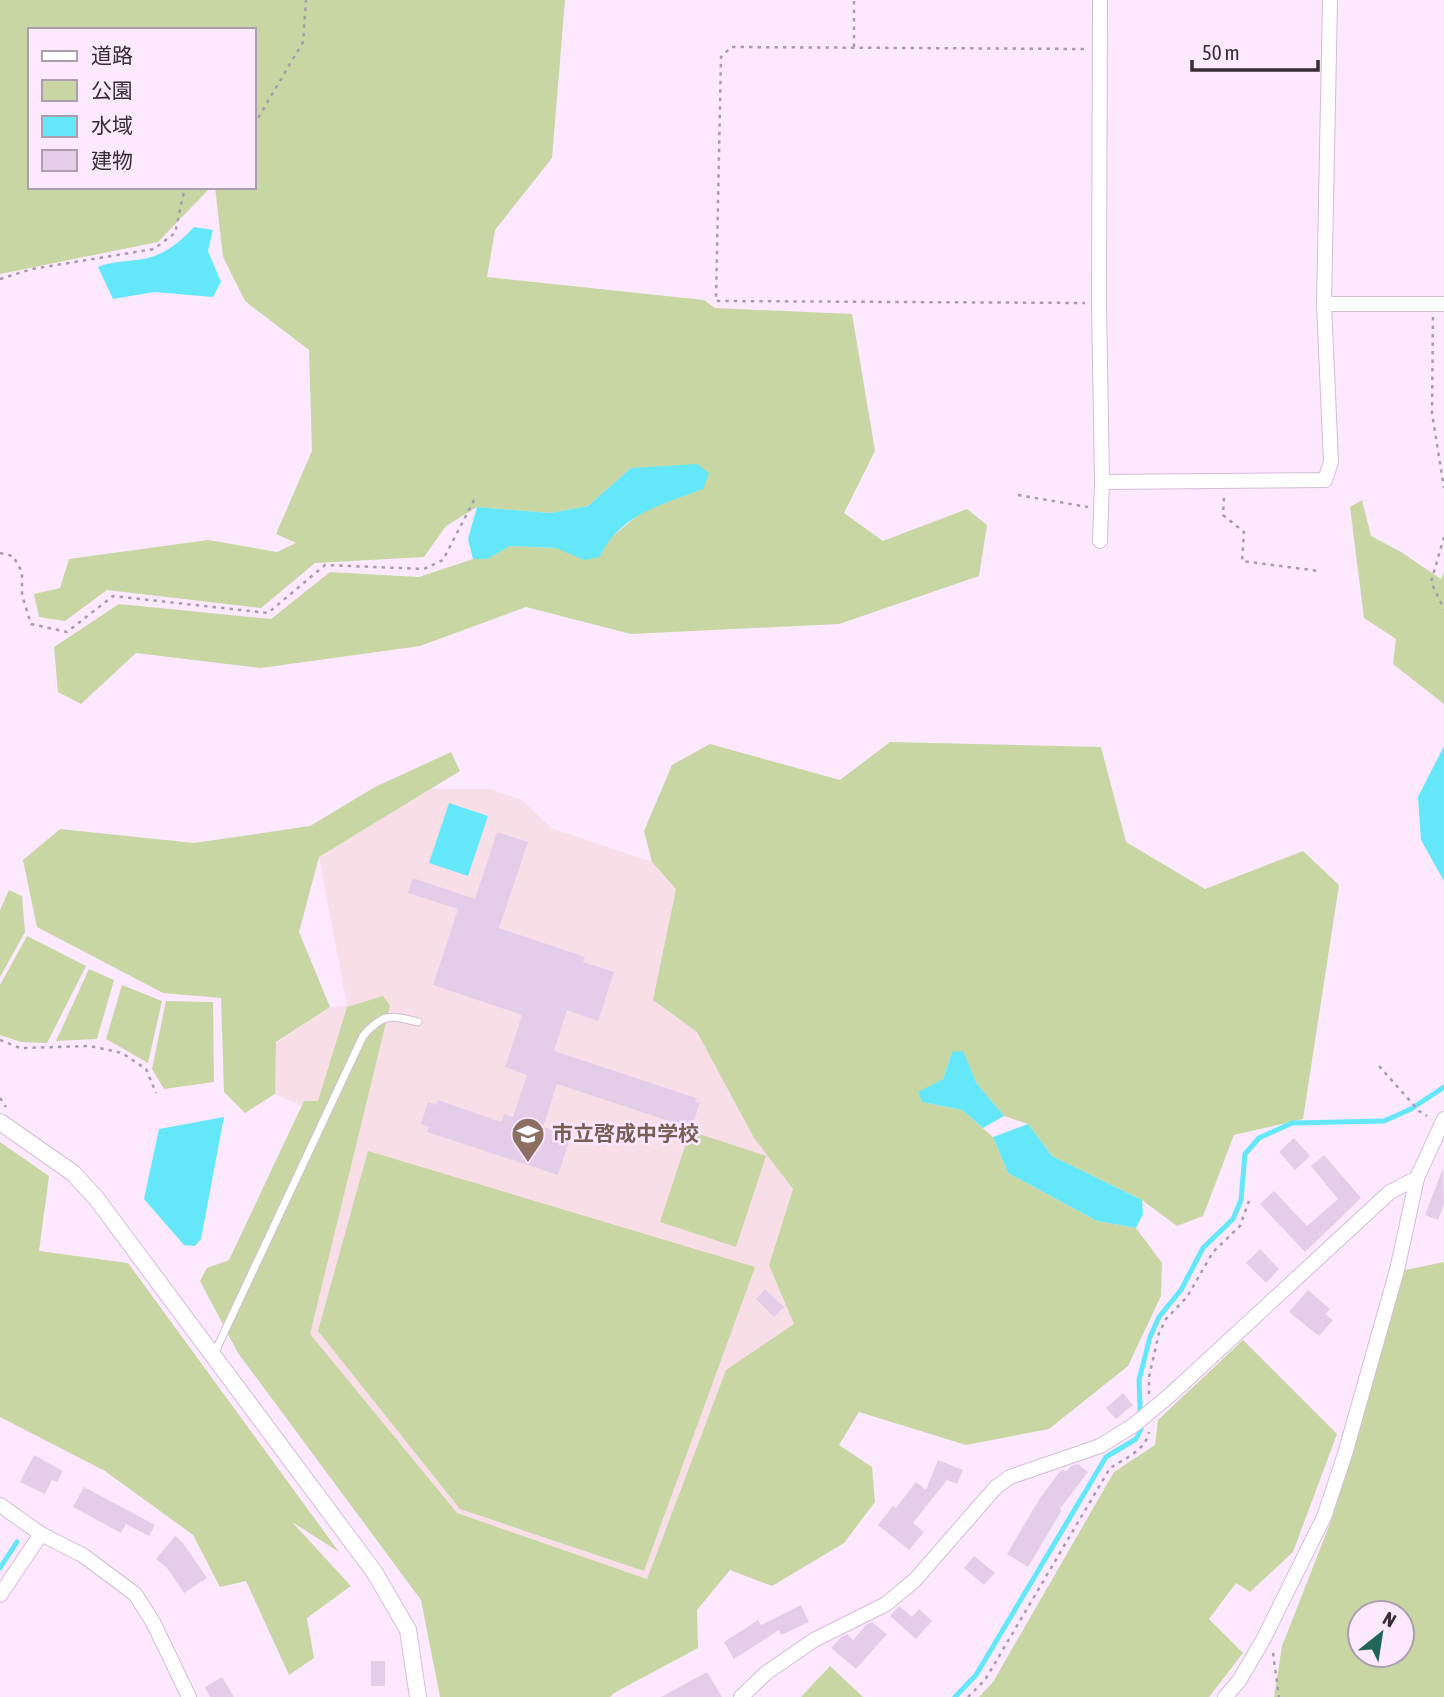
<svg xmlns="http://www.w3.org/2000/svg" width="1444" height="1697" font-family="'Asap Condensed','Noto Sans JP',sans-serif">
	<rect width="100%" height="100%" fill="#fce9ff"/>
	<!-- education -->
	<polygon fill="#f8dfe7" points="431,789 490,789 522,800 551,828 652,862 676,889 653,1000 697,1032 754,1138 793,1189 769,1264 795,1324 726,1370 647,1579 457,1513 250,1334 306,1108 275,1094 276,1043 330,1007 347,1006 319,857"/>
	<!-- green -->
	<g fill="#c7d6a3" fill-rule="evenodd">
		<polygon points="0,0 565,0 552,158 495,230 487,277 704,300 715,308 852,314 875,451 844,513 883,541 967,509 987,525 979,576 839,624 631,634 526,607 420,646 261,668 136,653 81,704 58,692 54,647 119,604 271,619 330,572 419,577 473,559 487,559 509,546 556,548 606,542 644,510 703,489 631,468 588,506 550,513 477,507 446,526 424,557 315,563 261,608 107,590 65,621 39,617 34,594 60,588 69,559 208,540 277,552 296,543 276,534 312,451 309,350 245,301 223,257 215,187 254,187 254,30 30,30 30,187 211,187 158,242 0,274"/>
		<polygon points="1362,500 1371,536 1401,552 1441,579 1444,572 1444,704 1393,664 1396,639 1364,618 1350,507"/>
		<polygon points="890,742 1101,747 1126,842 1205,889 1303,851 1339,885 1303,1119 1234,1135 1203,1216 1177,1226 1142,1200 1052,1156 1028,1124 1004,1116 977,1084 963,1052 952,1052 943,1079 922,1102 962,1110 993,1137 1008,1173 1097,1221 1136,1228 1162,1263 1161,1296 1128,1366 1049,1429 966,1445 859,1412 839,1445 872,1467 875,1502 844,1543 772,1586 730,1570 697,1610 698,1648 614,1693 610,1697 440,1697 421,1600 238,1353 200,1281 207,1268 229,1260 304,1101 318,1101 347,1007 383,996 390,1006 310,1334 457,1513 647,1579 726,1370 794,1324 769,1265 793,1189 754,1138 697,1032 653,1000 676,889 652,862 644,831 672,765 710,744 840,780"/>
		<polygon points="451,752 460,771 319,857 299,932 330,1007 276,1042 275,1094 245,1113 224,1092 221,998 163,993 37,927 23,860 60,829 194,843 310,826 375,787"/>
		<polygon points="9,890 22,896 25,932 0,977 0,910"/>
		<polygon points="27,936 86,966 47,1043 21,1042 0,1035 0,985"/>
		<polygon points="89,969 114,980 97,1039 56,1041"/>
		<polygon points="122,985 162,1001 148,1063 106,1039"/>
		<polygon points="166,1001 213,1002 214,1082 164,1089 152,1069"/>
		<polygon points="690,1131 766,1156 736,1247 660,1222"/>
		<polygon points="0,1142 49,1176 39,1251 128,1263 339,1552 292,1522 351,1586 307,1618 314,1658 289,1675 246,1581 220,1587 193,1535 105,1471 0,1417"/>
		<polygon points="368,1151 755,1267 644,1571 460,1509 318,1331"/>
		<path d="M1444,1262V1697H1274L1282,1646L1333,1516L1405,1270ZM1360,1613H1402V1655H1360Z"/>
		<polygon points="1243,1340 1337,1434 1293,1552 1250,1592 1236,1583 1209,1619 1243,1653 1209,1697 979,1697 993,1682 1114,1472 1155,1445 1158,1420"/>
		<polygon points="830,1666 863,1697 801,1697"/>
	</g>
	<!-- water -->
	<g fill="#64e8f9">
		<path d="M194,227L213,230L208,251L221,282L213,297L154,292L113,299L98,267C114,260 131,262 148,258C167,253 181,241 194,227Z"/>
		<path d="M697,464L709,473L703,489C663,504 618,515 600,557L584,560L556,548L510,546L487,559H473L468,539L477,507L550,513L588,506L631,468Z"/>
		<polygon points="1444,746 1444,881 1421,840 1418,797"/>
		<polygon points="449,803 488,816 468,876 429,863"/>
		<polygon points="963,1051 977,1084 1004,1116 983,1128 962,1110 922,1102 918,1092 943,1079 952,1052"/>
		<polygon points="224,1117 201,1239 195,1246 184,1245 144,1199 159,1129"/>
		<polygon points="1028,1124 1052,1156 1142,1200 1143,1214 1136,1228 1097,1221 1008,1173 993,1137"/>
	</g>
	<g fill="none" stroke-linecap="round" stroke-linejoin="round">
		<!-- stream -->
		<g stroke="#64e8f9" stroke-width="5">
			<polyline points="0,1568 17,1542"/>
			<polyline points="955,1697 976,1675 1106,1457 1136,1439 1141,1429 1139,1380 1150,1337 1159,1317 1181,1290 1203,1248 1233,1219 1241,1200 1245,1154 1259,1138 1292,1123 1384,1121 1411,1109 1444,1087"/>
		</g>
	</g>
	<!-- building -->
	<g fill="#e4cde8">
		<polygon points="497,832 528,842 499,928 585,957 583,962 614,972 598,1021 567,1010 554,1051 696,1098 695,1102 700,1103 692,1126 688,1124 687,1127 557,1084 543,1127 571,1136 558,1175 427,1132 429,1127 421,1124 428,1102 436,1105 438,1100 501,1122 504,1114 513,1117 527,1075 505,1067 522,1015 433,985 458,909 408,893 413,878 475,899"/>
		<polygon points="1294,1138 1310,1156 1295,1170 1279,1152"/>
		<polygon points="1324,1155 1361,1198 1305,1252 1260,1204 1274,1191 1307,1226 1338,1199 1311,1166"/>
		<polygon points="1443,1168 1444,1204 1438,1220 1425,1215"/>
		<polygon points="1260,1249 1279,1269 1266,1283 1246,1263"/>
		<polygon points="765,1289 784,1307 774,1317 756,1299"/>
		<polygon points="1308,1290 1330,1309 1325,1314 1333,1320 1319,1336 1289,1312"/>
		<polygon points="1123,1393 1133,1405 1116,1419 1106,1408"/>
		<polygon points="34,1455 63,1471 57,1482 52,1480 45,1494 20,1482"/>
		<polygon points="938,1460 963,1470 957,1484 947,1480 913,1523 924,1532 909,1550 878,1525 893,1506 896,1508 916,1482 926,1490"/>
		<polygon points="1078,1464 1088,1472 1060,1509 1062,1510 1028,1567 1007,1554 1040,1498 1061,1470 1067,1471 1071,1466"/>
		<polygon points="84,1487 155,1525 149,1536 126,1524 121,1533 73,1507"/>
		<polygon points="175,1536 183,1543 207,1578 184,1593 167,1568 156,1559"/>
		<polygon points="974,1556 995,1573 984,1585 964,1568"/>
		<polygon points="801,1605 809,1622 781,1635 779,1630 734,1659 724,1642 758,1620 761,1625"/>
		<polygon points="899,1606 912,1617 919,1609 932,1621 916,1639 890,1616"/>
		<polygon points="872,1622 887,1634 856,1669 831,1648 841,1637 847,1634 853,1640 867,1624"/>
		<rect x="371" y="1661" width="14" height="25"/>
		<polygon points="707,1672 722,1697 661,1697"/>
		<polygon points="222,1677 234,1697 210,1697 205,1687"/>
	</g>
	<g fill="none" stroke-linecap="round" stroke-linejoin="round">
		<defs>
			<path id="service" d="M214,1354L363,1036C383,1013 390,1015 418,1022"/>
			<g id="minor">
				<polyline points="1324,304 1444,304"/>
				<polyline points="1102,482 1325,480 1331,462 1324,304 1330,0"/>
				<polyline points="1100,541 1102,482 1099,303 1100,0"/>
				<polyline points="0,1505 41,1534 84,1556 135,1594 153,1622 189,1697"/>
				<polyline points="0,1595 41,1534"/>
				<polyline points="741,1697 766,1673 814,1640 886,1604 915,1580 996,1487 1010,1477 1100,1446 1134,1425 1170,1395 1390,1192 1417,1178"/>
				<polyline points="1225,1697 1239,1681 1263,1640 1324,1517 1345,1454 1397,1270 1417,1178 1444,1119"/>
			</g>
			<polyline id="tertiary" points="0,1122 73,1173 96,1198 375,1573 408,1630 418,1697"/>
		</defs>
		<!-- service casing -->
		<use href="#service" stroke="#d3bdd7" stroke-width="9"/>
		<!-- minor casing -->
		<use href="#minor" stroke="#d3bdd7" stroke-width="16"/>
		<!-- tertiary casing -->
		<use href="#tertiary" stroke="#d3bdd7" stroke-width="18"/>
		<!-- path -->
		<g stroke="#aa9bac" stroke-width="2.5" stroke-dasharray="3.5 5" stroke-linecap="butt">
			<polyline points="854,47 854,0"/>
			<polyline points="1084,49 731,47 721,57 716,301 1085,303"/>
			<polyline points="254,125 303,42 306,0"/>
			<polyline points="0,279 32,269 154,249 175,233 185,187"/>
			<polyline points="1433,317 1432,413 1444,488"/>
			<polyline points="1018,495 1088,507"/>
			<polyline points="1224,498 1223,515 1244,532 1242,561 1319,571"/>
			<polyline points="1444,537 1431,582 1444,609"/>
			<polyline points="0,553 13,556 22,572 22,595 31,624 67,632 113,596 268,613 325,565 424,569 443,560 474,500"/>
			<polyline points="0,1040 20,1048 90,1046 122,1053 146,1069 156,1093"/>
			<polyline points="1379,1066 1419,1111 1427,1116"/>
			<polyline points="0,1098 6,1107"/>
			<polyline points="1149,1394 1149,1377 1159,1333 1166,1319 1187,1297 1213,1252 1240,1226 1249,1201"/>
			<polyline points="1273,1653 1279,1697"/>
			<path d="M968,1697L985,1680L1110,1468C1124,1459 1146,1450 1149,1432"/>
		</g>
		<!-- service -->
		<use href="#service" stroke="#fff" stroke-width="7"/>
		<!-- minor -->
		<use href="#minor" stroke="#fff" stroke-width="14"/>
		<!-- tertiary -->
		<use href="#tertiary" stroke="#fff" stroke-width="16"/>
	</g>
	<!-- icons -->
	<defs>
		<symbol id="school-pin" viewBox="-11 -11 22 30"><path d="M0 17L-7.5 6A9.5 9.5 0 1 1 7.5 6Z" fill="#8d6e63" stroke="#fce9ff"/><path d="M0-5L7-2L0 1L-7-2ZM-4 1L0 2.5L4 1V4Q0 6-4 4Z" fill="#fff"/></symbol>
	</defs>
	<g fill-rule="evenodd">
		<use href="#school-pin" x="509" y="1115" width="38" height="52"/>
	</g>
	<g text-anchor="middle" stroke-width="5" stroke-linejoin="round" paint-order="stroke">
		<!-- education labels -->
		<g font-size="21" font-weight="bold" fill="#785e54" stroke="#fce9ff" text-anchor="start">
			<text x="552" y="1141">市立啓成中学校</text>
		</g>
	</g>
	<!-- legend -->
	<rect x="28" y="28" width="228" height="161" fill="#fce9ff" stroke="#ad9eaf" stroke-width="2"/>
	<rect x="42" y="51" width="35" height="10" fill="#ffffff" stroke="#ad9eaf" stroke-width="2"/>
	<text x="91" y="63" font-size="21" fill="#362d37">道路</text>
	<rect x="42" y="80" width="35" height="21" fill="#c7d6a3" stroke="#ad9eaf" stroke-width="2"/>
	<text x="91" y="98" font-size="21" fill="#362d37">公園</text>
	<rect x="42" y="116" width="35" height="21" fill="#64e8f9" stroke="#ad9eaf" stroke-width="2"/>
	<text x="91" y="133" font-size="21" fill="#362d37">水域</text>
	<rect x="42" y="150" width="35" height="21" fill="#e4cde8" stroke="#ad9eaf" stroke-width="2"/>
	<text x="91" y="168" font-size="21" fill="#362d37">建物</text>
	<!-- north arrow -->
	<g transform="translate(1381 1634) rotate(30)"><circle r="33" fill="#fce9ff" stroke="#ad9eaf" stroke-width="2"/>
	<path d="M0-5L12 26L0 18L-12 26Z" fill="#206558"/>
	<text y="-10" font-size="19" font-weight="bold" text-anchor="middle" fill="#362d37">N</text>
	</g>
	<!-- scale -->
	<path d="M1192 60v10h126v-10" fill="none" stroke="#362d37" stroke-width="3.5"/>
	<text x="1202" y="60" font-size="21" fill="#362d37" stroke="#fce9ff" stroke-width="5" paint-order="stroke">50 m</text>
</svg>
